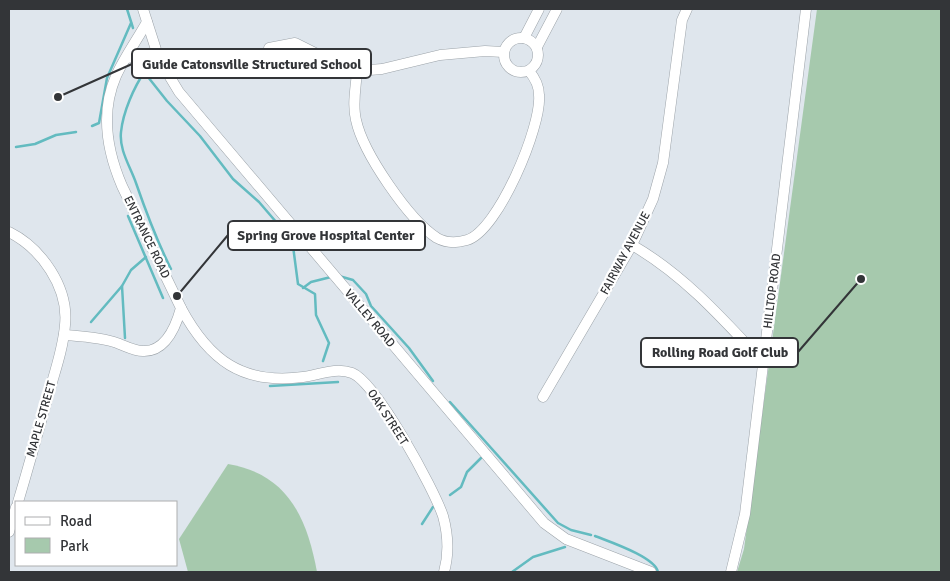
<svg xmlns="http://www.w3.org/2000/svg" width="950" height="581" font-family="Signika,sans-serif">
	<rect width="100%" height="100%" fill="#dfe6ed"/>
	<!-- green -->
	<g fill="#a6c9ad">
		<polygon points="817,9 941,9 941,572 737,572 744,549"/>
		<path d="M228,464C288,474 307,518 317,572H188L179,539Z"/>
	</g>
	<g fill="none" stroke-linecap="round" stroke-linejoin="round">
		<!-- stream -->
		<g stroke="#63bbc0" stroke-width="2.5">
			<polyline points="127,9 133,28"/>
			<polyline points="141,63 148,77 167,101 200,136 233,179 259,202 283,230 293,246 298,284 315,294 316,315 329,343 323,361"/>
			<path d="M145,71C134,87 123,112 121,132C119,150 130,166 136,183C146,212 157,241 171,269"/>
			<polyline points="92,126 99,123 107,78 131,23"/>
			<polyline points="16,147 35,144 56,135 76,132"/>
			<polyline points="128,216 163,298"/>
			<polyline points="339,276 353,280 366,294 371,306 409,348 433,381"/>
			<polyline points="122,286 125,338"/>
			<polyline points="303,288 311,282 331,277"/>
			<polyline points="91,322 122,286 131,270 146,257"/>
			<polyline points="270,386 338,382"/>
			<polyline points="450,402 558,523 571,530 591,535"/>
			<polyline points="450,495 461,487 467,472 481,458"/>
			<polyline points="422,524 433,507"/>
			<path d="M595,536C610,542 655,557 658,572"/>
			<polyline points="512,572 533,557 565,547"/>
		</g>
		<defs>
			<g id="minor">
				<polyline points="143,9 159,59 179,92 544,523 566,539 651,572"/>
				<circle cx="521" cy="55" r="17"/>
				<polyline points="524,38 539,9"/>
				<polyline points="537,47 557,9"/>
				<polyline points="269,48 295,43 333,62 357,71 382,69 440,55 485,51 503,52"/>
				<polyline points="127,58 141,55 159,59"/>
				<path d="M357,71C356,87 352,104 356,120C363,153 409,220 437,238C446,243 457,243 467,240C498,231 542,126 539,95C539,85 535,78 529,71"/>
				<path d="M9,232C41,248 69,287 65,325C63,351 53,377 46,403C37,436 28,469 18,502"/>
				<path d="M632,245C684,275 723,319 764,363"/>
				<path d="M181,308C209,360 242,385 303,377C318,375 336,367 352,373C376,382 434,489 443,516C448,534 449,554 444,572"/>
				<path d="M64,335C81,336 97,337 114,342C124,345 133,351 143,351C166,352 176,326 181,308L122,186C107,151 100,113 116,76C124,58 137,40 147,22"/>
				<polyline points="543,397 632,245 653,199 663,163 682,20 687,9"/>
				<polyline points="9,532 16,507"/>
				<polyline points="731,572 745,514 806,9"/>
			</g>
		</defs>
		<!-- minor casing -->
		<use href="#minor" stroke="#9ca3a9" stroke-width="11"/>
		<!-- minor -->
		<use href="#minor" stroke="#fff" stroke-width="10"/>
	</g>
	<g text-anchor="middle" stroke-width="4.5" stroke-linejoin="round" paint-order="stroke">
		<!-- street labels -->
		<g font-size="12" fill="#333538" stroke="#fff">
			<text transform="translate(147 237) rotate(64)" y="4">ENTRANCE ROAD</text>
			<text transform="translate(625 253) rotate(-62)" y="4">FAIRWAY AVENUE</text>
			<text transform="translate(772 291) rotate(-83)" y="4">HILLTOP ROAD</text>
			<text transform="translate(370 318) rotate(50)" y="4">VALLEY ROAD</text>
			<text transform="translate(388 417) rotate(57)" y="4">OAK STREET</text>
			<text transform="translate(41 419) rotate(-74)" y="4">MAPLE STREET</text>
		</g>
	</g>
	<!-- callouts -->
	<path fill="none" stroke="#333538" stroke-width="2" d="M58 97L132 64M177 296L228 235M861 279L798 352"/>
	<g fill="#333538" stroke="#fff" stroke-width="2">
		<circle cx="58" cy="97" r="5"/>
		<circle cx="177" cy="296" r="5"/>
		<circle cx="861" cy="279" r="5"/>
	</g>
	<g fill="#fff" stroke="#333538" stroke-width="2">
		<rect x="132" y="49" width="239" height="29" rx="5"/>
		<rect x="228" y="221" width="197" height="29" rx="5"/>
		<rect x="641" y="338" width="157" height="29" rx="5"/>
	</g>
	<g font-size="14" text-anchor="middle" font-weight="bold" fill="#333538">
		<text x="252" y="69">Guide Catonsville Structured School</text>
		<text x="326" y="240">Spring Grove Hospital Center</text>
		<text x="720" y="357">Rolling Road Golf Club</text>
	</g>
	<!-- border -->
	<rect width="950" height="581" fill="none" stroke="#333538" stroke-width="20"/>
	<!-- legend -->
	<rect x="15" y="501" width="162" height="65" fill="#ffffff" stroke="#adaeaf"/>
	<rect x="25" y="517" width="25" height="8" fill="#ffffff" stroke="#adaeaf"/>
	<text x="60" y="526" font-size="15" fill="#333538">Road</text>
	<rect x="25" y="538" width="25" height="15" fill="#a6c9ad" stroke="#adaeaf"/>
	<text x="60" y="551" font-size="15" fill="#333538">Park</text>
</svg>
